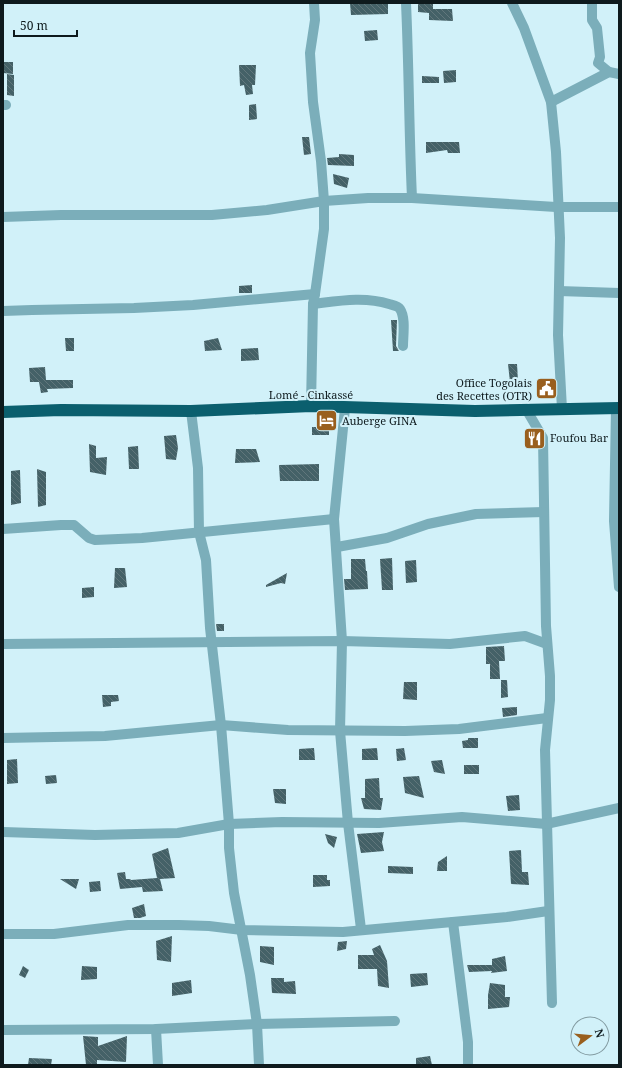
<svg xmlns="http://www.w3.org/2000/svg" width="622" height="1068" font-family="'Noto Serif',serif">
	<defs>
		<pattern id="building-back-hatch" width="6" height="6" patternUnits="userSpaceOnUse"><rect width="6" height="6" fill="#446167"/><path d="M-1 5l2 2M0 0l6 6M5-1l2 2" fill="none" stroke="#61777c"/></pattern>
	</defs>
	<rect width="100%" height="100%" fill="#d1f1f9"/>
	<!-- building -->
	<g fill="url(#building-back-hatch)">
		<polygon points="350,3 388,3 388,14 351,15"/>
		<polygon points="418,3 433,3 433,9 452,9 453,21 429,20 429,13 418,12"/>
		<polygon points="377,30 378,40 365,41 364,31"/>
		<polygon points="3,62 13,62 13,74 3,73"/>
		<polygon points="239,65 256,65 255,85 252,85 253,94 246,95 244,85 240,86"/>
		<polygon points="456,70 456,82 444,83 443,71"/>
		<polygon points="7,74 14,75 14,96 7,95"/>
		<polygon points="422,76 439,77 439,83 422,83"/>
		<polygon points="256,104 257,119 249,120 249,105"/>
		<polygon points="302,137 309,137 311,154 304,155"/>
		<polygon points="426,142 459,142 460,153 448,153 447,150 426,153"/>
		<polygon points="339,154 354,155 354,166 328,165 327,158 339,157"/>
		<polygon points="333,174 349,178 347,188 334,184"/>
		<polygon points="252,285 252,293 239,293 239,286"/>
		<polygon points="391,320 397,320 396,346 399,351 393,351"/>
		<polygon points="65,338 74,338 74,351 66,351"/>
		<polygon points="218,338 222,350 205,351 204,341"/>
		<polygon points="258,348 259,360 241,361 241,349"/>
		<polygon points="508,364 517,364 518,381 510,382"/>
		<polygon points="45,367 46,380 73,380 73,388 47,389 48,392 41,393 39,382 30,382 29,368"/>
		<rect x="312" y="427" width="17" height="8"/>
		<polygon points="176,435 178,448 176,460 166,459 164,436"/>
		<polygon points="89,444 96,446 96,458 107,457 106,475 90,472"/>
		<polygon points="138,446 139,469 129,469 128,447"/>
		<polygon points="236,449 256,449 260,462 235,463"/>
		<polygon points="319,464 319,481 280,481 279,465"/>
		<polygon points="37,469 46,472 46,505 38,507"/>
		<polygon points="20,470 21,503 11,505 11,471"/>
		<polygon points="392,558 393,590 382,590 380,559"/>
		<polygon points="351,559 365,559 366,571 367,571 368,589 345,590 344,579 351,579"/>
		<polygon points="416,560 417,582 406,583 405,561"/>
		<polygon points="115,568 125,568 127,587 114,588"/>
		<polygon points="287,573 285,584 281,583 266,587 266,585"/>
		<polygon points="94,587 94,597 82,598 82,588"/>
		<polygon points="216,624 224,624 224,631 217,631"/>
		<polygon points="504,646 505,661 499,661 500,679 490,679 490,664 486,664 486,647"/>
		<polygon points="501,680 507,680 508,697 501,698"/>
		<polygon points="404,682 417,682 417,700 403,699"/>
		<polygon points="102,695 118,695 119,701 111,702 111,706 103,707"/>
		<polygon points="517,707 517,715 503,717 502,708"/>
		<polygon points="468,738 478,738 478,748 463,748 462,741 468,740"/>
		<polygon points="314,748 315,760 299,760 299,749"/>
		<polygon points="377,748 378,760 362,760 362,749"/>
		<polygon points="404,748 406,760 397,761 396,749"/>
		<polygon points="17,759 18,783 7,784 7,760"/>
		<polygon points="442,760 445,774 434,772 431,761"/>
		<rect x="464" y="765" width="15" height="9"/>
		<polygon points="56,775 57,783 46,784 45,776"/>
		<polygon points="419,776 424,798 405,793 403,777"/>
		<polygon points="379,778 380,798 383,798 381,810 364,809 361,798 365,798 365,779"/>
		<polygon points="273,789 286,789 286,804 275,803"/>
		<polygon points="519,795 520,810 508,811 506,796"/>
		<polygon points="384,832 382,842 384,851 361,853 357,834"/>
		<polygon points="325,834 337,837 334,848 328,843"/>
		<polygon points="168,848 175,878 160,879 163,891 143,892 142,887 120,889 117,873 125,872 126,879 130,879 131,880 157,878 152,854"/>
		<polygon points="521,850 522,872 528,872 529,885 511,884 509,851"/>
		<polygon points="447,856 447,871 437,871 438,862"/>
		<polygon points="388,866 413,867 413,874 388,873"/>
		<polygon points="313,875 327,875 327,880 330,880 330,886 313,887"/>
		<polygon points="60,879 79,879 76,889"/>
		<polygon points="100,881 101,891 90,892 89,882"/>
		<polygon points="144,904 146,916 140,918 134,918 132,908"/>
		<polygon points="172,936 171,962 157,960 156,941"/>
		<polygon points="347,941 346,949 337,951 338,942"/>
		<polygon points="380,945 387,961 389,988 378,986 377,969 358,969 358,955 374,955 372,949"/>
		<polygon points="260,946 274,947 274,965 260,962"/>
		<polygon points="505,956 507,971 491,973 492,971 469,972 467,965 492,965 492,959"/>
		<polygon points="23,966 29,970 25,978 19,975"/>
		<polygon points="82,966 97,967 97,979 81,980"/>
		<polygon points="427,973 428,985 411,987 410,974"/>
		<polygon points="271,978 284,978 284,982 295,981 296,994 272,993"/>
		<polygon points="191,980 192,993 172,996 172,983"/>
		<polygon points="490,983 505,985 505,997 510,997 509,1007 488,1009 488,995"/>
		<polygon points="83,1036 98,1037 98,1046 127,1036 126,1062 97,1060 97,1065 86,1065"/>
		<polygon points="430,1056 432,1065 416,1065 416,1058"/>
		<polygon points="29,1058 52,1059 51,1065 28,1065"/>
	</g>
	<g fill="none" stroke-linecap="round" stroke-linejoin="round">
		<!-- minor -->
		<g stroke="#7baeba" stroke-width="10">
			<path d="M406,3C409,68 409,133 412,198"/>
			<polyline points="512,3 524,28 551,102 556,152 560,238 558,335 562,409"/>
			<polyline points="592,3 592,20 597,28 600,57 598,63 609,72"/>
			<polyline points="551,102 609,72 619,74"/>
			<polyline points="3,105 6,105"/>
			<polyline points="3,217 61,215 212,215 267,210 324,201 321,161 313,102 310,53 315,20 314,3"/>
			<polyline points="559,291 619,293"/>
			<path d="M313,304C338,301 364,296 389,304C392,305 398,306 400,309C406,318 403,335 403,346"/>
			<polyline points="3,311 32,310 134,308 193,305 315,294"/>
			<polyline points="311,406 313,304 315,294 324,229 324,201 368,198 412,198 556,207 619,207"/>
			<polyline points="345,408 334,519 342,641 340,731 348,823 361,929"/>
			<polyline points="616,408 614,521 619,587"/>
			<polyline points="526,409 543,438 546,626 550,676 550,700 545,750 552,1003"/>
			<polyline points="191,411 198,468 199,532 206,560 210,628 221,725 229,824 229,848 234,893 250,975 257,1024 259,1065"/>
			<polyline points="3,529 61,525 74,525 89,538 95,540 142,538 334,519"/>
			<polyline points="337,547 387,538 428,524 476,514 544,512"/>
			<polyline points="3,644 342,641 450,644 525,636 547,644"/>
			<polyline points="3,738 105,736 221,725 288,730 405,731 459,729 547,718"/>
			<polyline points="3,832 95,835 178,833 229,824 282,822 379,823 462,817 546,824 619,808"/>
			<polyline points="453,922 468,1042 468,1065"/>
			<polyline points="3,934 54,934 128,925 179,925 209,926 242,930 343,932 507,917 548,911"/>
			<polyline points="156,1029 158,1065"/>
			<polyline points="3,1030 156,1029 257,1024 395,1021"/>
		</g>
		<!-- highway -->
		<polyline stroke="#0b5f6e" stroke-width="12" points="3,412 61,410 191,411 311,406 475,411 619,408"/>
	</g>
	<!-- icons -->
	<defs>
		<symbol id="civic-square" viewBox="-11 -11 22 22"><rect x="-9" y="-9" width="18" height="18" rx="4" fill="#995f1e" stroke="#d1f1f9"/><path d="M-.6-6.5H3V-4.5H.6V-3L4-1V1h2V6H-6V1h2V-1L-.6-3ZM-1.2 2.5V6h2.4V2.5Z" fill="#fff"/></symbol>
		<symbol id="hotel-square" viewBox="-11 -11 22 22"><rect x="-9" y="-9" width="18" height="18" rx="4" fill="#995f1e" stroke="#d1f1f9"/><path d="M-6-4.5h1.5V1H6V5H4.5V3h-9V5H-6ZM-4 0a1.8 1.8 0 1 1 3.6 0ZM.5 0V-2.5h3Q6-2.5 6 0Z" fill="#fff"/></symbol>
		<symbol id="restaurant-square" viewBox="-11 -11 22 22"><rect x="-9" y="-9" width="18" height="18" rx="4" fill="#995f1e" stroke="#d1f1f9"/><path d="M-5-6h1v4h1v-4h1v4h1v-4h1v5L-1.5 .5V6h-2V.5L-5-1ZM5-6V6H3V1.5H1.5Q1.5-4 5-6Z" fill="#fff"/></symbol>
	</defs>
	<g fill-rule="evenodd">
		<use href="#civic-square" x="534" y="376" width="25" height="25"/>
		<use href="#hotel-square" x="314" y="408" width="25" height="25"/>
		<use href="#restaurant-square" x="522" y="426" width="25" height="25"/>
	</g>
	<g text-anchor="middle" stroke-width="4" stroke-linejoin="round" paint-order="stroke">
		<!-- poi labels -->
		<g font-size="11" fill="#0e1a1d" stroke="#d1f1f9" text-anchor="start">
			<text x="532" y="387" text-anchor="end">Office Togolais<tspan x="532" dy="13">des Recettes (OTR)</tspan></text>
			<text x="342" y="425">Auberge GINA</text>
			<text x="550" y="442">Foufou Bar</text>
		</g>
		<!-- street labels -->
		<g font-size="11" fill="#0e1a1d" stroke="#d1f1f9">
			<text x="311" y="399">Lomé - Cinkassé</text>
		</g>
	</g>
	<!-- border -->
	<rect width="622" height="1068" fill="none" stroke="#0e1a1d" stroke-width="8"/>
	<!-- north arrow -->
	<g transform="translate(590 1036) rotate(74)"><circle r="19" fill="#d1f1f9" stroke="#839ba1"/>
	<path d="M0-3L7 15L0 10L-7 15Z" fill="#995f1e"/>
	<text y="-6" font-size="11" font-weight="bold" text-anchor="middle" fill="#0e1a1d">N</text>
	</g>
	<!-- scale -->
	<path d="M14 30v6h63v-6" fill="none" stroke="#0e1a1d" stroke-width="2"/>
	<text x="20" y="30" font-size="12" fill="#0e1a1d" stroke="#d1f1f9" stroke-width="3" paint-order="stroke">50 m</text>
</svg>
